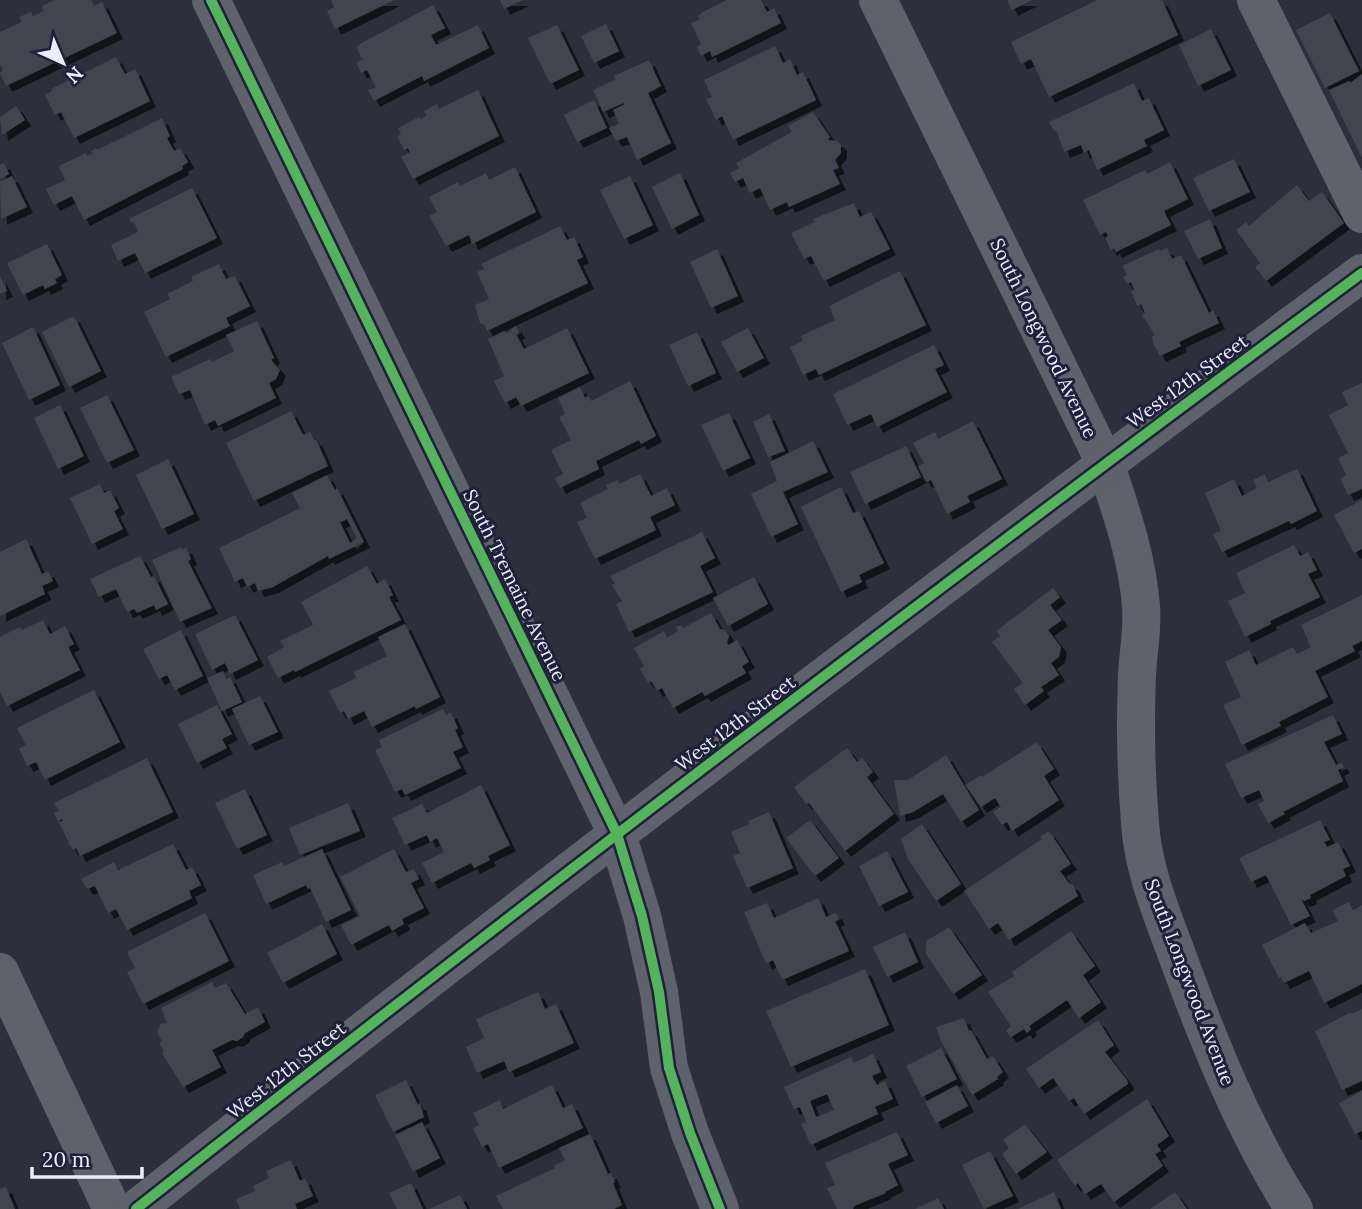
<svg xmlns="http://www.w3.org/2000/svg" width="1362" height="1209" font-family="Lora,serif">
	<defs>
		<filter id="shadow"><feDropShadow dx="6" dy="6" stdDeviation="0" flood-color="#0009"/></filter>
	</defs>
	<rect width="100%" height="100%" fill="#2d2f3c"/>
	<!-- building -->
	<g fill="#40454f" fill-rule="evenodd" filter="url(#shadow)">
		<polygon points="54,0 91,0 94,6 102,2 117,33 6,86 0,73 3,70 0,64 0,32 22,22 19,17 31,12 33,16 44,11 42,6"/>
		<polygon points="331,0 394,0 335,29 327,11 334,7"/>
		<polygon points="500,0 523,0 504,9"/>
		<polygon points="727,0 761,0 767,12 774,8 781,23 712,57 710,51 701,56 697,47 701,44 691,23 700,19 698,16 703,12"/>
		<polygon points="1007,0 1032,0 1012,10"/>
		<polygon points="1097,0 1162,0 1178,35 1049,97 1031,59 1021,64 1011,42"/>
		<polygon points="433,5 445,28 431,35 436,45 478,25 489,48 424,81 422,76 374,101 368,90 376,87 367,70 361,73 356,62 365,58 361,58 356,46"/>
		<polygon points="1330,13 1359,71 1325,88 1296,30"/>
		<polygon points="606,24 619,51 594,63 581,36"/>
		<polygon points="557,25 579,70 550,84 528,38"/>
		<polygon points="1211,29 1231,70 1198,86 1179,45"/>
		<polygon points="775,46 783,63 790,59 797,75 803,72 816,100 733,140 722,116 716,120 706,99 712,97 704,80"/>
		<polygon points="116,57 125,74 135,69 150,101 74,138 61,112 55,115 45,95 52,91 51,89"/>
		<polygon points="649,60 661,86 648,93 671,143 637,160 627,137 616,141 609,128 619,124 613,110 625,104 624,103 603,112 593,90 616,79 614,76"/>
		<polygon points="1362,74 1362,158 1329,90 1349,81 1350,83"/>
		<polygon points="1134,83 1142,101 1149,98 1164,130 1144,140 1147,146 1097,170 1089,150 1084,153 1081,145 1064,152 1056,130 1054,131 1049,122"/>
		<polygon points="478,90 499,136 413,179 401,157 410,152 408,148 404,150 397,136 401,134 398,128 419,117 420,119 427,116 424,111 437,104 439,109"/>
		<polygon points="594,100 607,128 577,142 564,115"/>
		<polygon points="16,106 25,120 2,135 0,117"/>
		<polygon points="813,112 830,137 828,140 837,141 841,145 841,153 835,160 839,168 833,170 840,184 789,207 787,202 770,210 760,188 750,193 743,178 735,182 730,173 739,168 736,163 792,132 788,126"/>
		<polygon points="162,118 170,136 167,138 174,151 180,148 188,162 182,166 183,169 84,220 72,196 54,205 46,189 65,180 59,166 86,153 87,156 93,153 91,151 96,148 97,150"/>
		<polygon points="1234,159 1250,192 1209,211 1193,178"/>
		<polygon points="1170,162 1188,199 1164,211 1171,225 1116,252 1114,248 1111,250 1105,238 1108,236 1106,232 1100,235 1083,200 1145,170 1147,174"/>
		<polygon points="4,163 9,174 0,179 0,165"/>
		<polygon points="515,167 536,212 472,244 469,235 446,246 429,216 437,212 429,197 458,182 460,186 486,173 489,180"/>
		<polygon points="680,173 699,215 672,229 652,187"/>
		<polygon points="12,176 27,207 1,219 0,182"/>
		<polygon points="630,176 653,225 624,239 600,190"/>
		<polygon points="1297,185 1309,201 1322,192 1344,223 1266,281 1255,267 1260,263 1236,230 1246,222 1249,226"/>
		<polygon points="192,188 217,238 145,273 135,253 118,261 111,245 138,232 134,222 132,223 129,219"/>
		<polygon points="854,203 860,217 871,212 890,249 824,281 811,256 804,259 791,233 815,222 813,219"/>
		<polygon points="1210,219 1222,248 1198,259 1184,231"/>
		<polygon points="560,226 567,240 574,237 583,257 577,260 588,283 487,331 484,324 480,323 475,305 489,299 477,272 484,269 481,264"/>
		<polygon points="47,244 62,275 55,279 57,283 45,289 43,285 23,295 7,263"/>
		<polygon points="1167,248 1172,259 1181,255 1209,313 1213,310 1219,323 1179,342 1181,346 1160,356 1153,343 1152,337 1155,335 1142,315 1145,313 1141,304 1137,306 1131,291 1134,290 1131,282 1127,284 1123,277 1127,275 1122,266 1159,249 1160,251"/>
		<polygon points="717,249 738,296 711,308 690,262"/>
		<polygon points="219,264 226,279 235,276 250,306 226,318 230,326 166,357 144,312 170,299 167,294 193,281 191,277"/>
		<polygon points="900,271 926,325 819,375 816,369 803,375 790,347 803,341 801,336 835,320 829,306"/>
		<polygon points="0,276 7,291 0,294"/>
		<polygon points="74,316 101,371 69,387 42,332"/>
		<polygon points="257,321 274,358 271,360 280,370 276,379 269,383 276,398 218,426 215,420 205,425 190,390 179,394 171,377 210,359 212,362 234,351 226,335"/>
		<polygon points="516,326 519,333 516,334 524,349 567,328 589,373 521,406 516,397 505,403 494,381 504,376 488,339 504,331 506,333 512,330 511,329"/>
		<polygon points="33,327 60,385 29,400 2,343"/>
		<polygon points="748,328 764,358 737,372 721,342"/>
		<polygon points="697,332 716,373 688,386 669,345"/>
		<polygon points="934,345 944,365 935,369 947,392 877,427 871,414 847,425 833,394"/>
		<polygon points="630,381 656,436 641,444 639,440 596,461 599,469 560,488 555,478 563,474 551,450 571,440 559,417 565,414 558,398 580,387 585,398 588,396 591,401"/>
		<polygon points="1362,383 1362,489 1348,495 1340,478 1346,475 1338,458 1348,453 1329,415 1348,405 1342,392"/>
		<polygon points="107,395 134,450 107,463 80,408"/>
		<polygon points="60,405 84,456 58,469 34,418"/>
		<polygon points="291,411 303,435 310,432 314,440 316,439 328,466 254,501 226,443"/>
		<polygon points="729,413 750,458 723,471 701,425"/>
		<polygon points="769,414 785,451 768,457 753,422"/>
		<polygon points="973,421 1002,479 967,496 970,502 947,514 931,480 926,482 918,466 924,463 913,443 935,432 938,439"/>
		<polygon points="813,441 828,472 783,492 798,524 771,537 751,494 777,481 770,462"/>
		<polygon points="906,446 921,477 865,504 850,472"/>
		<polygon points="168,459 194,514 162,529 136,475"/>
		<polygon points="1297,469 1317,511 1291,524 1289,521 1222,552 1213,534 1221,531 1205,493 1234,479 1242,496 1257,488 1253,480 1265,474 1268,482"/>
		<polygon points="640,474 651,496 667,488 675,505 650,517 656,530 595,559 577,522 587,518 580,503 608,489 606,485 618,480 619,484"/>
		<path d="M327,475L335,490L337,488L364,542L329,559L328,556L273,587L258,591L255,583L247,587L243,578L235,582L219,548L300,508L292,493ZM347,519L357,538L350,543L341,524L339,523Z"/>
		<polygon points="100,484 104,493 110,490 119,508 114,511 123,529 92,544 70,498"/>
		<polygon points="841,487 853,513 859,511 884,563 859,575 862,582 841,592 801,507"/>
		<polygon points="1362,500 1362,549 1354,553 1334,515"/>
		<polygon points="702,532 715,558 700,566 713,592 629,632 616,604 622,601 612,585 615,584 610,576"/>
		<polygon points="26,539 42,574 48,571 53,581 42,586 45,594 0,616 0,552"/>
		<polygon points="1294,545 1300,556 1308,552 1317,570 1308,574 1320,597 1270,621 1271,624 1245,637 1228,601 1245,593 1236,573"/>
		<polygon points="181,547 182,550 186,547 191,559 188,561 212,608 180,622 152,560"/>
		<polygon points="140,556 151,577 154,576 168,604 156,610 154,605 137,613 134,609 127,612 116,589 99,597 90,579"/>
		<polygon points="367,566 377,584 385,579 393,595 389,597 401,620 295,672 294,670 278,678 267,657 284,647 280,641 313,625 301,602"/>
		<polygon points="754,577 768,604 728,626 713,598"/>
		<polygon points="1053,588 1060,597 1050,605 1062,620 1048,630 1061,647 1059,657 1051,663 1059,675 1041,687 1044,691 1025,705 1014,689 1023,683 992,642 1000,636 996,631"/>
		<polygon points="1362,595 1362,641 1352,646 1355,651 1315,671 1328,697 1279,722 1281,726 1242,745 1223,705 1241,697 1225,662 1249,650 1256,665 1293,647 1297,654 1311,647 1301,625"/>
		<polygon points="711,613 720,629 725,630 729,637 727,642 728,645 737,640 749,662 742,666 746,673 705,696 702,692 673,708 662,688 657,691 651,681 648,683 640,669 644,666 634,648 664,631 667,638 678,631 676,627 681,625 683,628"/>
		<polygon points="235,615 258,660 230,674 225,663 212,670 195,634"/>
		<polygon points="43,620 50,634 65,626 74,644 68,647 80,670 7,706 0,692 0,637 20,627 22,630"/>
		<polygon points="405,624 440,697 416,709 415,706 372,727 364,711 348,719 344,711 340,713 329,691 356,678 354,672 387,656 378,637"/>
		<polygon points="181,630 203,676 175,690 167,675 159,679 143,649"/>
		<polygon points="223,671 226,679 230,677 242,702 222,711 207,678"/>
		<polygon points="94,690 120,742 45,780 36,762 27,766 19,749 26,745 17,728"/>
		<polygon points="260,696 278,732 249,745 232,709"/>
		<polygon points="217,705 232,734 222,739 227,748 197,763 178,724"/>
		<polygon points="443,709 446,715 451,712 458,728 455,730 463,747 453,752 461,768 405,795 402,789 395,792 375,750 382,747 379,740"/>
		<polygon points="1333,715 1342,734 1324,742 1336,765 1341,763 1344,767 1338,770 1343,781 1283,812 1285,814 1268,823 1258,804 1264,801 1259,790 1241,798 1225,764"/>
		<polygon points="1037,742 1054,769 1044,776 1059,800 1012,831 1007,822 1002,825 993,812 1001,807 995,798 981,807 965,785 981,775 982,777"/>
		<polygon points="847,748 857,762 862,758 873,772 867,777 894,814 845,851 809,803 806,804 794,787"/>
		<polygon points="946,755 979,810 961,822 943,794 913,812 900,816 894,780 908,780"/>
		<polygon points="147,758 173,812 80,856 76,848 73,850 68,842 71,839 68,841 59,822 63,821 62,819 58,821 54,813 59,811 54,803"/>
		<polygon points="481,785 510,845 488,856 490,860 474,868 471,863 432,883 422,863 444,852 437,838 430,842 427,835 405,845 392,818 422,804 427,813"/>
		<polygon points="245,789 267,835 237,849 215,803"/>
		<polygon points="348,803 360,831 300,855 289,828"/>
		<polygon points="769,812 793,868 747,888 733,856 740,853 731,832 749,824 748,821"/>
		<polygon points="810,820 839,858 815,876 786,838"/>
		<polygon points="1320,820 1330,840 1324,842 1327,847 1338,842 1350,866 1343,869 1346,876 1310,895 1311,898 1304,901 1301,899 1310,916 1291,925 1266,875 1251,882 1239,858"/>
		<polygon points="922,824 961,884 936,901 908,859 901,839"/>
		<polygon points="1049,831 1071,864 1060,871 1069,883 1073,885 1078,896 1009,940 998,923 989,929 964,891 1042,839 1040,837"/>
		<polygon points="173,844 186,870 192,867 201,885 189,891 192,898 127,930 116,909 108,913 95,886 87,889 81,879 114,862 118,870"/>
		<polygon points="322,849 351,910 326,922 310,888 308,889 306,885 266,904 253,875 282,862 284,866"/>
		<polygon points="394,849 406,872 414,869 419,879 411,883 424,908 402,919 404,924 392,931 389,925 351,945 341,925 360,916 340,877"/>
		<polygon points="887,851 908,892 879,906 859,866"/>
		<polygon points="818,898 826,917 836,913 839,919 835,921 849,951 782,980 773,960 766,964 744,912 767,903 774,918"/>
		<polygon points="1349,902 1353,910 1362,905 1362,984 1324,1003 1309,971 1284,983 1281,977 1279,978 1262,945 1305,923 1311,933 1338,921 1332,910"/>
		<polygon points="205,913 229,961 143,1004 127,972 135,968 127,952"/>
		<polygon points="322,924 337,954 283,983 267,953"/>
		<polygon points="949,927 982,975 953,994 926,954 926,941"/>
		<polygon points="1071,931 1095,966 1083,975 1101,1002 1079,1018 1067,1000 1029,1026 1031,1029 1027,1033 1024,1029 1011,1037 1006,1031 1011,1026 988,992 1014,976 1012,972"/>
		<polygon points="905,932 918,962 887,977 873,947"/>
		<polygon points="865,969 889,1025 791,1067 766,1011"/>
		<polygon points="212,982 215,988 226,983 245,1014 258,1007 265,1022 245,1033 243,1037 237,1041 232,1040 212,1050 221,1067 183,1087 162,1053 164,1052 159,1043 162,1041 157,1033 160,1024 167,1023 161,1008"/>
		<polygon points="538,992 545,1009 556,1004 574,1043 509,1072 504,1061 477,1073 466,1047 484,1038 476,1019"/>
		<polygon points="1362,1009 1362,1081 1342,1090 1315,1031 1351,1012 1351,1014"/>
		<polygon points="964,1018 969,1031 971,1030 987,1059 993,1056 1003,1072 997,1077 998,1079 972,1095 941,1041 936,1027"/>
		<polygon points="1098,1020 1114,1045 1105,1052 1127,1080 1128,1084 1084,1114 1074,1098 1069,1101 1053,1078 1039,1088 1026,1069"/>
		<polygon points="941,1048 957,1079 922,1097 906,1066"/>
		<path d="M873,1054L881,1072L872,1076L877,1085L885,1081L893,1099L875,1107L878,1114L811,1145L801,1124L806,1122L800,1107L794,1109L784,1087L851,1057L854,1063ZM827,1094L834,1110L816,1117L810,1101Z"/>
		<polygon points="406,1080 418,1105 420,1103 424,1117 393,1132 375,1095"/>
		<polygon points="552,1085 563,1108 572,1104 583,1128 499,1168 488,1144 482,1147 473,1129 479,1125 473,1113 500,1100 503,1109"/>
		<polygon points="957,1085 968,1106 936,1123 925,1102"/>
		<polygon points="1362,1091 1362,1131 1355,1134 1339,1103"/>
		<polygon points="1147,1099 1169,1136 1157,1145 1161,1151 1155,1154 1163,1166 1114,1202 1101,1184 1085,1194 1078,1183 1075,1186 1057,1160"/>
		<polygon points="422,1122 440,1158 413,1172 395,1135"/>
		<polygon points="1025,1124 1047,1152 1016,1174 1004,1157 1003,1153 1009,1148 1003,1140"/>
		<polygon points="897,1132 908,1155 888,1164 898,1185 885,1192 886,1193 854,1206 853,1209 837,1209 827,1188 835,1185 825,1163"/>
		<polygon points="590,1134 608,1174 611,1173 615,1182 613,1183 622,1205 614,1209 503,1209 496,1196 555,1168 554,1166 565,1160 559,1148"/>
		<polygon points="990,1151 1013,1196 984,1209 962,1165"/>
		<polygon points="291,1160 300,1181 305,1178 313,1196 295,1204 297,1209 240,1209 236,1199 255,1191 253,1186 269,1178 266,1171"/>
		<polygon points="411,1183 423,1209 397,1209 389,1193"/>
		<polygon points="6,1187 15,1209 0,1209 0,1189"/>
		<polygon points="1054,1192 1061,1209 1018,1209"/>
		<polygon points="1175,1192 1187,1209 1150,1209"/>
		<polygon points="460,1195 467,1209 429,1209"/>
		<polygon points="938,1198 944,1209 915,1209"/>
	</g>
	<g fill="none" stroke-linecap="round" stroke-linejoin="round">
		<!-- minor -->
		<g stroke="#5f616c" stroke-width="38">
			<polyline points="211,0 617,834 642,916 659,992 669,1068 690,1133 720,1209"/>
			<path d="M878,0L1105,463C1121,511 1137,556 1141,606C1143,629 1138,653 1137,675C1135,724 1136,774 1140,823C1143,869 1161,912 1177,955C1209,1043 1244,1130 1294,1209"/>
			<polyline points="1256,0 1362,214"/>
			<polyline points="0,972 112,1209"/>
			<path d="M136,1209C539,890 949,579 1362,273"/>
		</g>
		<defs>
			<g id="cycleway">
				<polyline points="211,0 617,834 642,916 659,992 669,1068 690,1133 720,1209"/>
				<path d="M136,1209C539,890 949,579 1362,273"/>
			</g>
		</defs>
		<!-- cycleway casing -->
		<use href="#cycleway" stroke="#1e2138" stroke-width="15"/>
		<!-- cycleway -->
		<use href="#cycleway" stroke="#56b35d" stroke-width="10"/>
	</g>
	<g text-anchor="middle" stroke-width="6" stroke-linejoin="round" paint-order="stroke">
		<!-- street labels -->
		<g font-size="19" fill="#e9edfd" stroke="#1e2138">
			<text transform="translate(1044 338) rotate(64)" y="7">South Longwood Avenue</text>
			<text transform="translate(1187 381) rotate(-36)" y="7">West 12th Street</text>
			<text transform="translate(515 585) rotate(64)" y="7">South Tremaine Avenue</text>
			<text transform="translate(735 723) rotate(-37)" y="7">West 12th Street</text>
			<text transform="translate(1190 982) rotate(69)" y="7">South Longwood Avenue</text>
			<text transform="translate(286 1070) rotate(-38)" y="7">West 12th Street</text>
		</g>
	</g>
	<!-- north arrow -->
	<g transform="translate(63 63) rotate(136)" stroke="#1e2138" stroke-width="5" paint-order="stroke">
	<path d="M0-5L12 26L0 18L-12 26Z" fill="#e9edfd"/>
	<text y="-10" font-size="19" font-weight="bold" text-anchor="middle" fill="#e9edfd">N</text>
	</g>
	<!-- scale -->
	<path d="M32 1167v10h110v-10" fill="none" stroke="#e9edfd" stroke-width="3.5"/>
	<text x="42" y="1167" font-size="21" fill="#e9edfd" stroke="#1e2138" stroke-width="5" paint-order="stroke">20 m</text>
</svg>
